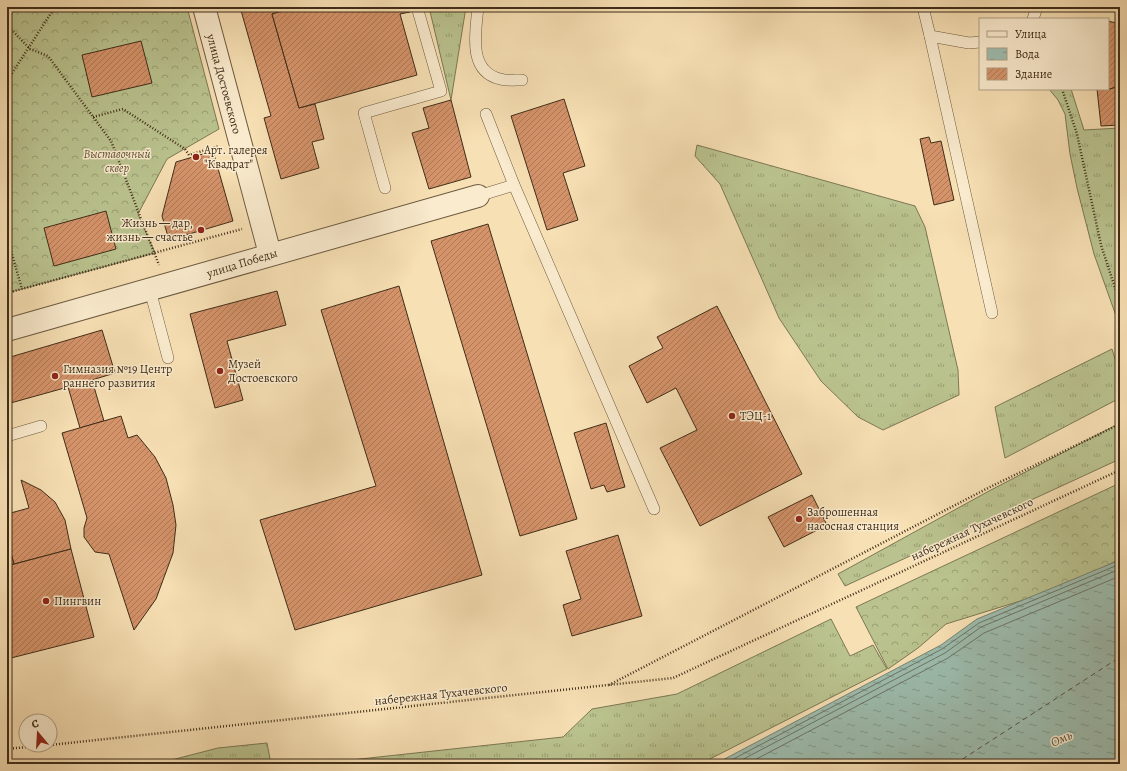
<svg xmlns="http://www.w3.org/2000/svg" width="1127" height="771" font-family="Alegreya,serif">
	<defs>
		<pattern id="grass-tufts" width="24" height="20" patternUnits="userSpaceOnUse"><rect width="24" height="20" fill="#bac38f"/><path d="M3 7l-1-3M5 7V3M7 7l1-3M15 17l-1-3M17 17v-4M19 17l1-3" fill="none" stroke="#999f74"/></pattern>
		<pattern id="forest-crowns" width="20" height="18" patternUnits="userSpaceOnUse"><rect width="20" height="18" fill="#bac38f"/><path d="M2 6a3 3 0 1 1 6 0M12 15a3 3 0 1 1 6 0" fill="none" stroke="#999f74"/></pattern>
		<pattern id="water-ripples" width="26" height="14" patternUnits="userSpaceOnUse"><rect width="26" height="14" fill="#9dbdaf"/><path d="M2 4q2-2 4 0t4 0M15 11q2-2 4 0t4 0" fill="none" stroke="#819a8e"/></pattern>
		<pattern id="building-hatch" width="6" height="6" patternUnits="userSpaceOnUse"><rect width="6" height="6" fill="#d5936a"/><path d="M-1 1l2-2M0 6l6-6M5 7l2-2" fill="none" stroke="#ae7856"/></pattern>
	</defs>
	<rect width="100%" height="100%" fill="#f7e0b4"/>
	<filter id="stains"><feTurbulence type="fractalNoise" baseFrequency=".005" numOctaves="4"/><feColorMatrix values="0 0 0 0 .2 0 0 0 0 .09 0 0 0 0 .02 0 0 0 .5 -.17"/></filter>
	<radialGradient id="worn" r=".72"><stop offset=".6" stop-color="#630" stop-opacity="0"/><stop offset="1" stop-color="#630" stop-opacity=".3"/></radialGradient>
	<!-- grass -->
	<g fill="url(#grass-tufts)" stroke="#7c7854">
		<polygon points="429,7 466,7 451,100"/>
		<polygon points="1049,89 1071,89 1084,130 1120,128 1120,327 1094,254 1077,188 1070,154 1065,114 1058,100"/>
		<polygon points="697,145 915,206 925,227 958,370 959,395 883,430 858,417 821,381 779,318 720,184 695,156"/>
		<polygon points="1112,349 1120,375 1120,398 1005,458 995,407"/>
		<polygon points="1120,423 1120,459 845,586 838,574 989,491"/>
		<polygon points="831,619 850,656 873,645 887,669 700,764 314,764 563,737 592,709 677,694"/>
		<polygon points="267,743 271,764 156,764 218,748"/>
	</g>
	<!-- forest -->
	<g fill="url(#forest-crowns)" stroke="#7c7854">
		<polygon points="7,7 187,7 219,129 167,159 138,214 155,253 7,293"/>
		<polygon points="1120,483 1120,559 1059,589 946,624 918,648 888,669 856,607"/>
	</g>
	<!-- water -->
	<polygon fill="url(#water-ripples)" stroke="#778373" points="1120,560 1120,764 715,764 941,645 977,619"/>
	<g fill="none" stroke-linecap="round" stroke-linejoin="round">
		<!-- shore -->
		<g stroke="#6e7564" stroke-width="1">
			<polyline points="724,764 942,649 979,623 1120,564"/>
			<polyline points="734,764 945,653 981,627 1120,569"/>
			<polyline points="747,764 948,658 984,633 1120,576"/>
		</g>
		<!-- ferry -->
		<polyline stroke="#56513e" stroke-width="1" stroke-dasharray="5 4" stroke-linecap="butt" points="955,764 1120,657"/>
	</g>
	<!-- building -->
	<g fill="url(#building-hatch)" stroke="#3f2d19">
		<polygon points="240,7 296,7 272,14 299,108 315,104 324,139 312,142 319,168 281,179 264,118 271,116"/>
		<polygon points="296,7 408,7 410,12 400,14 417,75 299,108 272,14"/>
		<polygon points="1108,21 1120,24 1120,86 1110,89 1107,89"/>
		<polygon points="141,41 152,83 92,97 82,55"/>
		<polygon points="1120,86 1120,125 1101,126 1097,89 1110,89"/>
		<polygon points="564,99 585,166 563,173 578,220 547,230 511,116"/>
		<polygon points="451,100 471,177 429,189 412,133 429,128 423,108"/>
		<polygon points="929,137 931,143 941,141 954,200 934,205 920,139"/>
		<polygon points="213,151 233,221 169,240 162,216 176,162"/>
		<polygon points="106,211 116,249 54,266 44,228"/>
		<polygon points="488,224 577,519 520,536 431,241"/>
		<polygon points="399,286 482,575 295,630 260,520 376,486 321,310"/>
		<polygon points="277,291 286,325 227,341 243,400 215,408 190,314"/>
		<polygon points="717,306 802,474 700,526 660,448 697,430 676,388 647,403 629,366 663,348 657,337"/>
		<polygon points="102,330 115,373 92,380 104,421 80,428 68,387 7,404 7,358"/>
		<polygon points="121,416 128,438 137,435 155,457 166,478 173,505 176,525 173,553 156,599 134,630 109,554 95,552 84,537 84,528 87,518 62,433"/>
		<polygon points="606,423 625,487 607,492 604,485 591,489 574,433"/>
		<polygon points="21,480 41,490 55,502 65,520 71,549 14,564 7,539 7,514 29,508"/>
		<polygon points="812,495 827,525 784,547 768,517"/>
		<polygon points="618,535 642,616 572,636 563,605 581,599 566,551"/>
		<polygon points="7,539 14,564 7,566"/>
		<polygon points="71,549 94,637 7,659 7,566"/>
	</g>
	<g fill="none" stroke-linecap="round" stroke-linejoin="round">
		<defs>
			<g id="lane">
				<path d="M478,7C476,31 467,71 500,79C507,81 515,80 522,80"/>
				<polyline points="923,7 930,36 969,43 980,42"/>
				<polyline points="1033,19 1037,7"/>
				<polyline points="930,36 992,313"/>
				<polyline points="486,114 514,185 654,509"/>
				<polyline points="385,188 364,113 441,91 417,7"/>
				<polyline points="478,196 514,185"/>
				<polyline points="150,290 168,358"/>
				<polyline points="7,436 41,426"/>
			</g>
			<g id="street">
				<polyline points="204,7 270,254"/>
				<polyline points="7,330 478,196"/>
			</g>
		</defs>
		<!-- lane casing -->
		<use href="#lane" stroke="#6d5a40" stroke-width="12"/>
		<!-- street casing -->
		<use href="#street" stroke="#6d5a40" stroke-width="24"/>
		<!-- path -->
		<g stroke="#3f2d19" stroke-width="2.5" stroke-dasharray="1 2" stroke-linecap="butt">
			<polyline points="7,25 30,49 48,56 111,141 159,265"/>
			<polyline points="7,81 55,7"/>
			<polyline points="1062,89 1077,134 1101,245 1120,303"/>
			<polyline points="93,117 123,109 185,149 189,155 219,146"/>
			<polyline points="7,237 22,289"/>
			<polyline points="7,293 242,229"/>
			<polyline points="609,685 990,487 1120,424"/>
			<polyline points="50,745 673,678 1120,470"/>
			<polyline points="7,749 47,745"/>
		</g>
		<!-- lane -->
		<use href="#lane" stroke="#faebce" stroke-width="11"/>
		<!-- street -->
		<use href="#street" stroke="#faebce" stroke-width="22"/>
	</g>
	<!-- markers -->
	<g fill="#8f2418" stroke="#faebce" stroke-width="1.5">
		<circle cx="196" cy="157" r="4"/>
		<circle cx="201" cy="230" r="4"/>
		<circle cx="220" cy="371" r="4"/>
		<circle cx="55" cy="376" r="4"/>
		<circle cx="732" cy="416" r="4"/>
		<circle cx="799" cy="519" r="4"/>
		<circle cx="46" cy="601" r="4"/>
	</g>
	<g text-anchor="middle" stroke-width="3" stroke-linejoin="round" paint-order="stroke">
		<!-- street labels -->
		<g font-size="12" fill="#3f2d19" stroke="#faebce">
			<text transform="translate(224 84) rotate(75)" y="4">улица Достоевского</text>
			<text transform="translate(242 263) rotate(-17)" y="4">улица Победы</text>
			<text transform="translate(972 529) rotate(-25)" y="4">набережная Тухачевского</text>
			<text transform="translate(441 694) rotate(-6)" y="4">набережная Тухачевского</text>
		</g>
		<!-- poi labels -->
		<g font-size="12" fill="#3f2d19" stroke="#faebce" text-anchor="start">
			<text x="204" y="154">Арт. галерея<tspan x="204" dy="14">"Квадрат"</tspan></text>
			<text x="193" y="227" text-anchor="end">Жизнь — дар,<tspan x="193" dy="14">жизнь — счастье</tspan></text>
			<text x="228" y="368">Музей<tspan x="228" dy="14">Достоевского</tspan></text>
			<text x="63" y="373">Гимназия №19 Центр<tspan x="63" dy="14">раннего развития</tspan></text>
			<text x="740" y="420">ТЭЦ-1</text>
			<text x="807" y="516">Заброшенная<tspan x="807" dy="14">насосная станция</tspan></text>
			<text x="54" y="605">Пингвин</text>
		</g>
		<!-- park labels -->
		<g font-size="12" font-style="italic" fill="#5e5236" stroke="#faebce">
			<text x="117" y="158">Выставочный<tspan x="117" dy="14">сквер</tspan></text>
		</g>
		<!-- water labels -->
		<g font-size="13" font-style="italic" fill="#56513e" stroke="#faebce">
			<text transform="translate(1061 738) rotate(-24)" y="5">Омь</text>
		</g>
	</g>
	<!-- margin -->
	<rect width="1127" height="771" fill="none" stroke="#f7e0b4" stroke-width="24"/>
	<rect x="8" y="8" width="1111" height="755" fill="none" stroke="#3f2d19" stroke-width="2"/>
	<rect x="12" y="12" width="1103" height="747" fill="none" stroke="#3f2d19"/>
	<!-- legend -->
	<rect x="979" y="18" width="130" height="72" fill="#faebce" stroke="#af9f86"/>
	<rect x="987" y="31" width="20" height="6" fill="#faebce" stroke="#af9f86"/>
	<text x="1015" y="38" font-size="12" fill="#3f2d19">Улица</text>
	<rect x="987" y="48" width="20" height="12" fill="url(#water-ripples)" stroke="#af9f86"/>
	<text x="1015" y="58" font-size="12" fill="#3f2d19">Вода</text>
	<rect x="987" y="68" width="20" height="12" fill="url(#building-hatch)" stroke="#af9f86"/>
	<text x="1015" y="78" font-size="12" fill="#3f2d19">Здание</text>
	<!-- north arrow -->
	<g transform="translate(38 733) rotate(342)"><circle r="19" fill="#faebce" stroke="#af9f86"/>
	<path d="M0-3L7 15L0 10L-7 15Z" fill="#8f2418"/>
	<text y="-6" font-size="11" font-weight="bold" text-anchor="middle" fill="#3f2d19">С</text>
	</g>
	<rect width="100%" height="100%" filter="url(#stains)"/>
	<rect width="100%" height="100%" fill="url(#worn)"/>
</svg>
